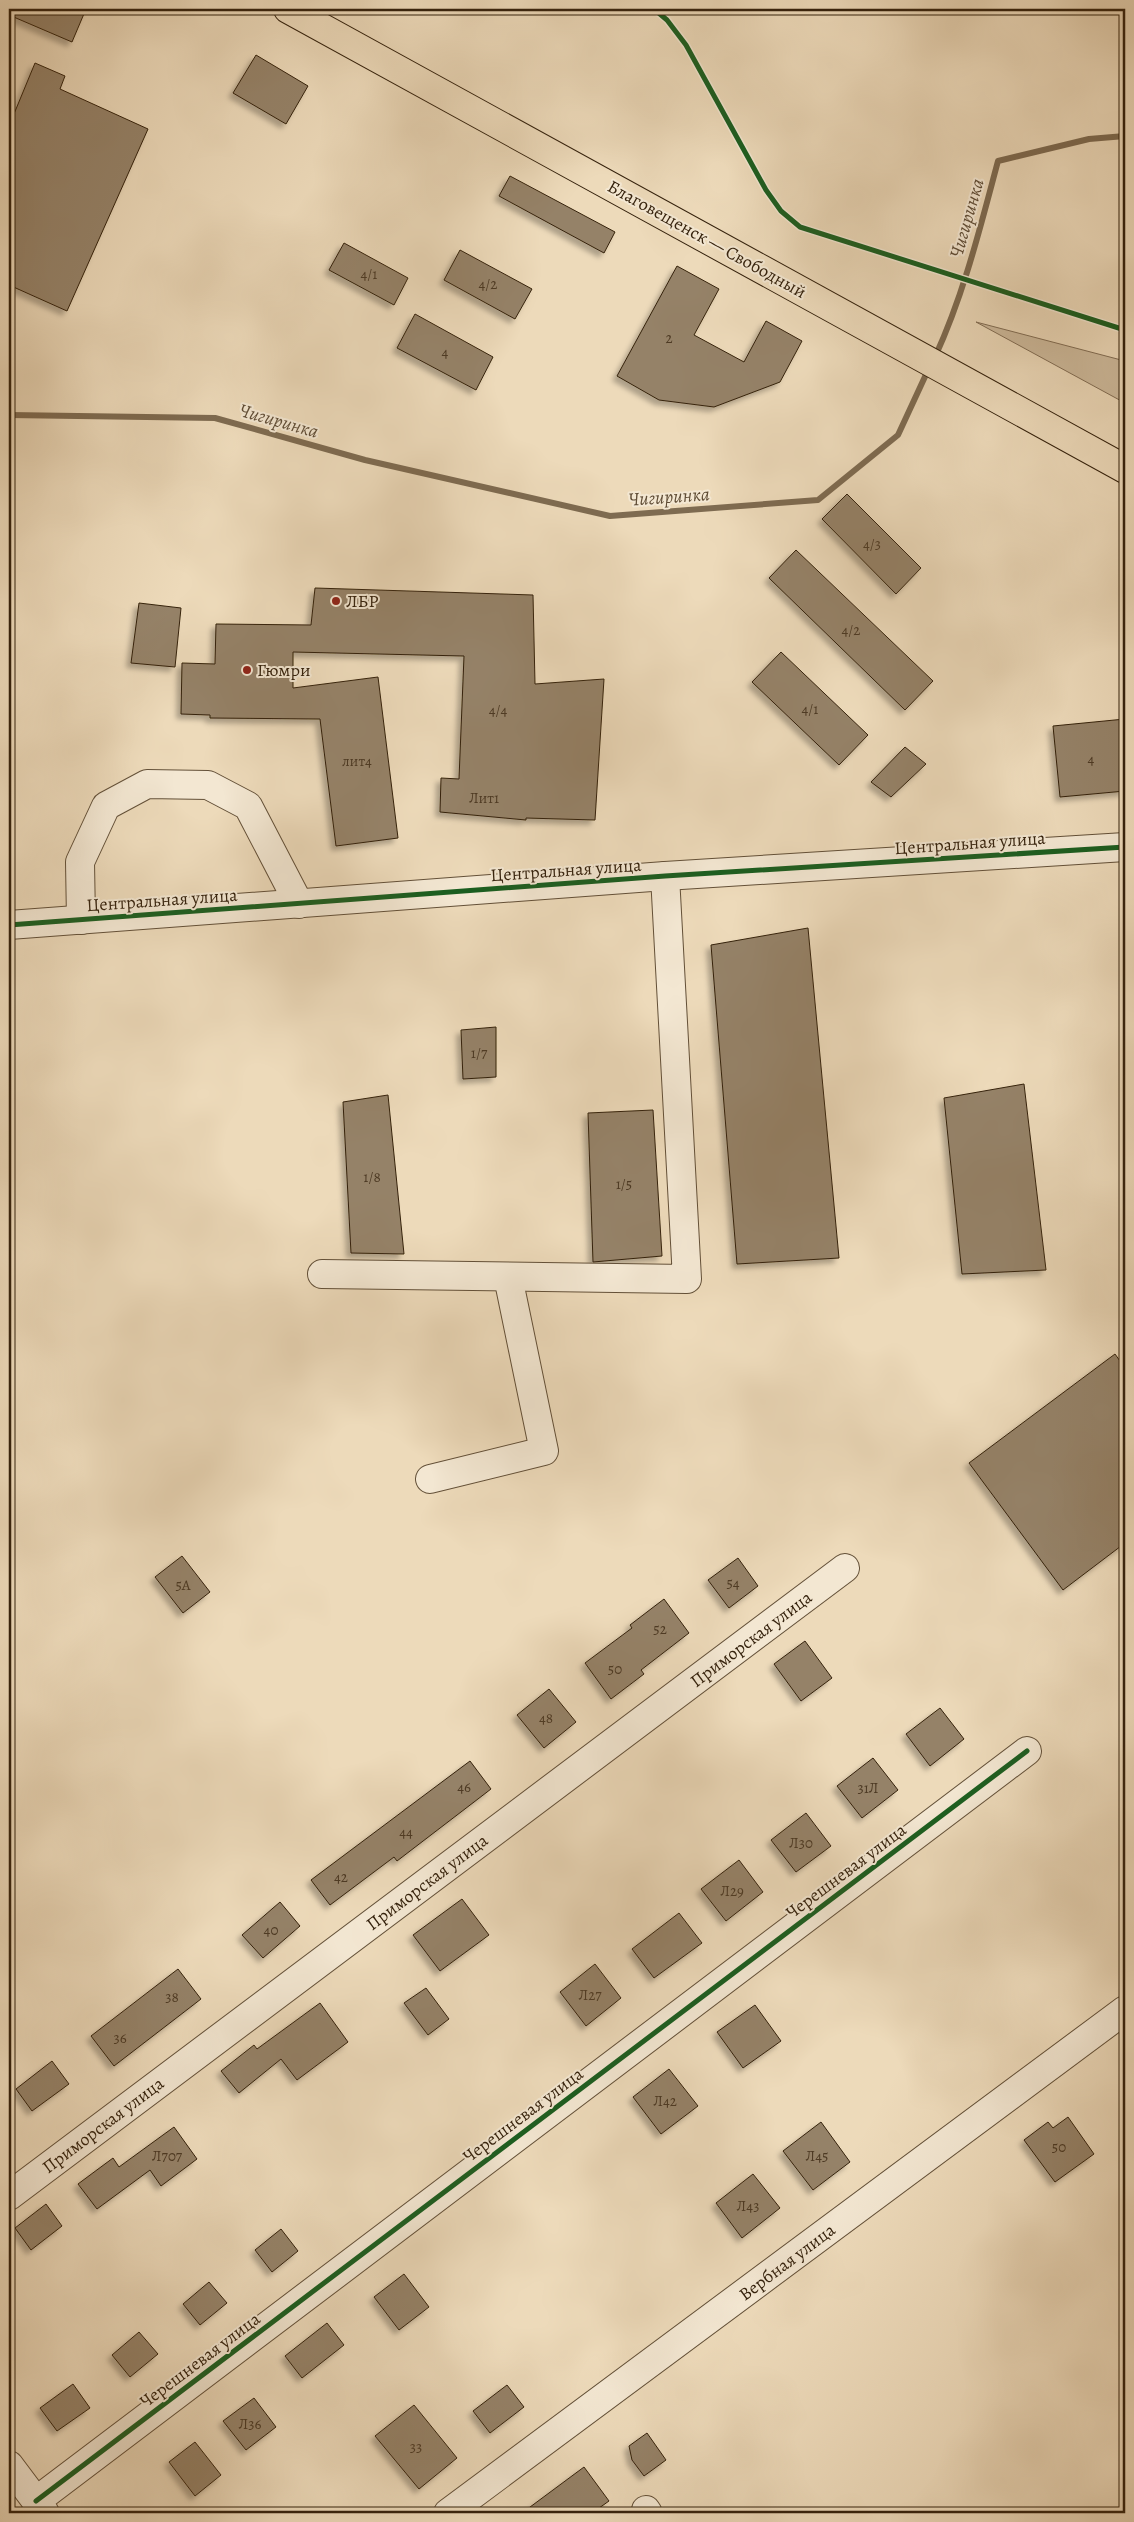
<svg xmlns="http://www.w3.org/2000/svg" width="1134" height="2522" font-family="Alegreya,serif">
	<defs>
		<filter id="shadow"><feDropShadow dx="-4.5" dy="4.5" stdDeviation="2.5" flood-color="#0004"/></filter>
	</defs>
	<rect width="100%" height="100%" fill="#eddaba"/>
	<filter id="stains"><feTurbulence type="fractalNoise" baseFrequency=".004" numOctaves="4"/><feColorMatrix values="0 0 0 0 .2 0 0 0 0 .09 0 0 0 0 .02 0 0 0 .5 -.17"/></filter>
	<radialGradient id="worn" r=".72"><stop offset=".6" stop-color="#630" stop-opacity="0"/><stop offset="1" stop-color="#630" stop-opacity=".3"/></radialGradient>
	<!-- green -->
	<polygon fill="#cebb9d" stroke="#826e55" points="976,322 1125,361 1125,403"/>
	<g fill="none" stroke-linecap="round" stroke-linejoin="round">
		<!-- stream -->
		<g stroke="#7e6b51" stroke-width="6">
			<path d="M935,357C964,294 980,228 998,161L1089,139L1125,136"/>
			<polyline points="9,415 215,418 365,460 610,516 818,500 898,435 929,368"/>
		</g>
	</g>
	<!-- building -->
	<g fill="#958267" stroke="#35220d" filter="url(#shadow)">
		<polygon points="9,9 86,9 72,42 9,15"/>
		<polygon points="256,55 308,86 286,124 233,93"/>
		<polygon points="35,63 65,76 60,89 148,129 67,311 9,285 9,126"/>
		<polygon points="510,176 615,232 604,253 499,196"/>
		<polygon points="344,243 408,278 394,305 329,270"/>
		<polygon points="460,250 532,289 515,319 444,280"/>
		<polygon points="677,266 719,289 694,335 744,362 766,321 802,341 780,382 714,407 659,400 617,376"/>
		<polygon points="415,314 493,357 476,390 397,348"/>
		<polygon points="847,494 921,568 896,594 822,519"/>
		<polygon points="796,550 933,681 905,710 769,578"/>
		<polygon points="315,588 533,595 535,684 604,679 595,820 526,818 526,820 440,812 441,778 459,779 464,656 293,652 293,688 378,677 398,838 336,846 320,719 210,718 210,715 181,714 182,663 215,664 216,624 311,625"/>
		<polygon points="139,603 181,608 175,667 131,663"/>
		<polygon points="781,652 868,735 839,765 752,682"/>
		<polygon points="1125,719 1125,791 1060,797 1053,726"/>
		<polygon points="905,747 926,764 891,797 871,782"/>
		<polygon points="808,928 839,1258 737,1264 711,945"/>
		<polygon points="496,1027 496,1077 463,1079 461,1030"/>
		<polygon points="1024,1084 1046,1270 962,1274 944,1098"/>
		<polygon points="388,1095 404,1254 351,1253 343,1102"/>
		<polygon points="653,1110 662,1256 593,1262 588,1113"/>
		<polygon points="1115,1354 1125,1368 1125,1543 1063,1590 969,1463"/>
		<polygon points="182,1556 210,1592 183,1613 155,1577"/>
		<polygon points="738,1558 758,1586 729,1608 708,1580"/>
		<polygon points="664,1599 689,1633 641,1670 644,1674 611,1699 585,1663 632,1628 630,1625"/>
		<polygon points="805,1641 832,1678 801,1701 774,1664"/>
		<polygon points="549,1689 576,1722 544,1748 517,1715"/>
		<polygon points="940,1708 964,1739 930,1766 906,1734"/>
		<polygon points="873,1758 898,1790 862,1818 837,1786"/>
		<polygon points="470,1761 491,1789 397,1861 394,1857 330,1905 311,1880"/>
		<polygon points="806,1813 831,1846 796,1872 771,1840"/>
		<polygon points="739,1860 763,1892 726,1921 701,1889"/>
		<polygon points="462,1899 489,1935 440,1971 413,1935"/>
		<polygon points="280,1902 300,1926 263,1958 242,1935"/>
		<polygon points="679,1913 702,1943 654,1978 632,1949"/>
		<polygon points="595,1964 621,1998 586,2026 560,1992"/>
		<polygon points="178,1969 201,1999 114,2066 91,2036"/>
		<polygon points="426,1988 449,2019 428,2035 404,2003"/>
		<polygon points="320,2003 348,2042 297,2080 281,2059 239,2093 221,2071 254,2045 257,2049"/>
		<polygon points="755,2005 781,2041 743,2068 717,2032"/>
		<polygon points="52,2061 69,2084 32,2111 16,2089"/>
		<polygon points="669,2069 698,2106 661,2134 633,2097"/>
		<polygon points="1068,2117 1094,2154 1055,2182 1024,2140 1048,2122 1053,2128"/>
		<polygon points="821,2122 850,2162 813,2190 783,2151"/>
		<polygon points="174,2127 197,2159 161,2186 150,2170 97,2209 78,2184 113,2158 119,2167"/>
		<polygon points="753,2174 780,2208 742,2238 716,2203"/>
		<polygon points="46,2204 62,2226 31,2250 15,2228"/>
		<polygon points="281,2229 298,2251 272,2272 255,2250"/>
		<polygon points="404,2274 429,2307 399,2330 374,2297"/>
		<polygon points="209,2282 227,2303 200,2325 183,2304"/>
		<polygon points="327,2323 344,2345 302,2378 285,2356"/>
		<polygon points="139,2332 158,2354 130,2377 112,2355"/>
		<polygon points="73,2384 90,2408 57,2431 40,2408"/>
		<polygon points="507,2385 524,2407 490,2433 473,2411"/>
		<polygon points="254,2398 276,2427 246,2450 223,2421"/>
		<polygon points="414,2405 457,2458 419,2489 375,2436"/>
		<polygon points="647,2433 666,2460 644,2476 632,2460 629,2446"/>
		<polygon points="195,2442 221,2475 195,2496 169,2462"/>
		<polygon points="584,2467 609,2501 592,2513 522,2513"/>
	</g>
	<g fill="none" stroke-linecap="round" stroke-linejoin="round">
		<defs>
			<g id="minor">
				<polyline points="81,920 80,862 106,806 147,784 208,785 248,806 299,904"/>
				<polyline points="9,925 665,876 1125,847"/>
				<polyline points="322,1274 687,1279 665,876"/>
				<polyline points="430,1479 544,1451 508,1277"/>
				<polyline points="9,2196 845,1568"/>
				<polyline points="9,2465 45,2513"/>
				<polyline points="36,2501 1027,1751"/>
				<polyline points="646,2510 648,2513"/>
				<polyline points="448,2513 1125,2010"/>
			</g>
			<polyline id="major" points="288,9 1125,469"/>
		</defs>
		<!-- minor casing -->
		<use href="#minor" stroke="#635038" stroke-width="30"/>
		<!-- major casing -->
		<use href="#major" stroke="#35220d" stroke-width="30"/>
		<!-- minor -->
		<use href="#minor" stroke="#f3e7d2" stroke-width="28"/>
		<!-- major -->
		<use href="#major" stroke="#eddaba" stroke-width="28"/>
		<defs>
			<g id="cycleway">
				<polyline points="654,9 667,20 686,45 766,190 781,211 800,227 1125,330"/>
				<polyline points="9,925 665,876 1125,847"/>
				<polyline points="36,2501 1027,1751"/>
			</g>
		</defs>
		<!-- cycleway casing -->
		<use href="#cycleway" stroke="#f3e7d2" stroke-width="8"/>
		<!-- cycleway -->
		<use href="#cycleway" stroke="#1b5e20" stroke-width="5"/>
	</g>
	<!-- markers -->
	<g fill="#8f2418" stroke="#f3e7d2" stroke-width="2">
		<circle cx="336" cy="601" r="5"/>
		<circle cx="247" cy="670" r="5"/>
	</g>
	<g text-anchor="middle" stroke-width="4" stroke-linejoin="round" paint-order="stroke">
		<!-- number labels -->
		<g font-size="15" fill="#4d3a24">
			<text x="369" y="279">4/1</text>
			<text x="488" y="289">4/2</text>
			<text x="669" y="343">2</text>
			<text x="445" y="357">4</text>
			<text x="872" y="549">4/3</text>
			<text x="851" y="635">4/2</text>
			<text x="810" y="714">4/1</text>
			<text x="498" y="715">4/4</text>
			<text x="1091" y="764">4</text>
			<text x="357" y="766">лит4</text>
			<text x="484" y="803">Лит1</text>
			<text x="479" y="1058">1/7</text>
			<text x="372" y="1182">1/8</text>
			<text x="624" y="1189">1/5</text>
			<text x="733" y="1588">54</text>
			<text x="183" y="1590">5А</text>
			<text x="660" y="1634">52</text>
			<text x="615" y="1674">50</text>
			<text x="546" y="1723">48</text>
			<text x="464" y="1792">46</text>
			<text x="868" y="1793">31Л</text>
			<text x="406" y="1837">44</text>
			<text x="801" y="1848">Л30</text>
			<text x="341" y="1882">42</text>
			<text x="732" y="1896">Л29</text>
			<text x="271" y="1935">40</text>
			<text x="590" y="2000">Л27</text>
			<text x="172" y="2002">38</text>
			<text x="120" y="2043">36</text>
			<text x="665" y="2106">Л42</text>
			<text x="1059" y="2152">50</text>
			<text x="167" y="2161">Л707</text>
			<text x="817" y="2161">Л45</text>
			<text x="748" y="2211">Л43</text>
			<text x="250" y="2429">Л36</text>
			<text x="416" y="2452">33</text>
		</g>
		<!-- street labels -->
		<g font-size="18" fill="#35220d" stroke="#f3e7d2">
			<text transform="translate(707 239) rotate(29)" y="6">Благовещенск — Свободный</text>
			<text transform="translate(970 843) rotate(-4)" y="6">Центральная улица</text>
			<text transform="translate(566 870) rotate(-4)" y="6">Центральная улица</text>
			<text transform="translate(162 900) rotate(-4)" y="6">Центральная улица</text>
			<text transform="translate(751 1639) rotate(-37)" y="6">Приморская улица</text>
			<text transform="translate(846 1871) rotate(-37)" y="6">Черешневая улица</text>
			<text transform="translate(427 1882) rotate(-37)" y="6">Приморская улица</text>
			<text transform="translate(523 2115) rotate(-37)" y="6">Черешневая улица</text>
			<text transform="translate(103 2125) rotate(-37)" y="6">Приморская улица</text>
			<text transform="translate(787 2262) rotate(-37)" y="6">Вербная улица</text>
			<text transform="translate(200 2360) rotate(-37)" y="6">Черешневая улица</text>
		</g>
		<!-- poi labels -->
		<g font-size="18" fill="#35220d" stroke="#f3e7d2" text-anchor="start">
			<text x="346" y="607">ЛБР</text>
			<text x="257" y="676">Гюмри</text>
		</g>
		<!-- water labels -->
		<g font-size="19" font-style="italic" fill="#5f4c35" stroke="#f3e7d2">
			<text transform="translate(966 218) rotate(-74)" y="7">Чигиринка</text>
			<text transform="translate(279 420) rotate(16)" y="7">Чигиринка</text>
			<text transform="translate(669 496) rotate(-4)" y="7">Чигиринка</text>
		</g>
	</g>
	<!-- margin -->
	<rect width="1134" height="2522" fill="none" stroke="#eddaba" stroke-width="30"/>
	<rect x="10" y="10" width="1114" height="2502" fill="none" stroke="#35220d" stroke-width="2.5"/>
	<rect x="15" y="15" width="1104" height="2492" fill="none" stroke="#35220d"/>
	<rect width="100%" height="100%" filter="url(#stains)"/>
	<rect width="100%" height="100%" fill="url(#worn)"/>
</svg>
